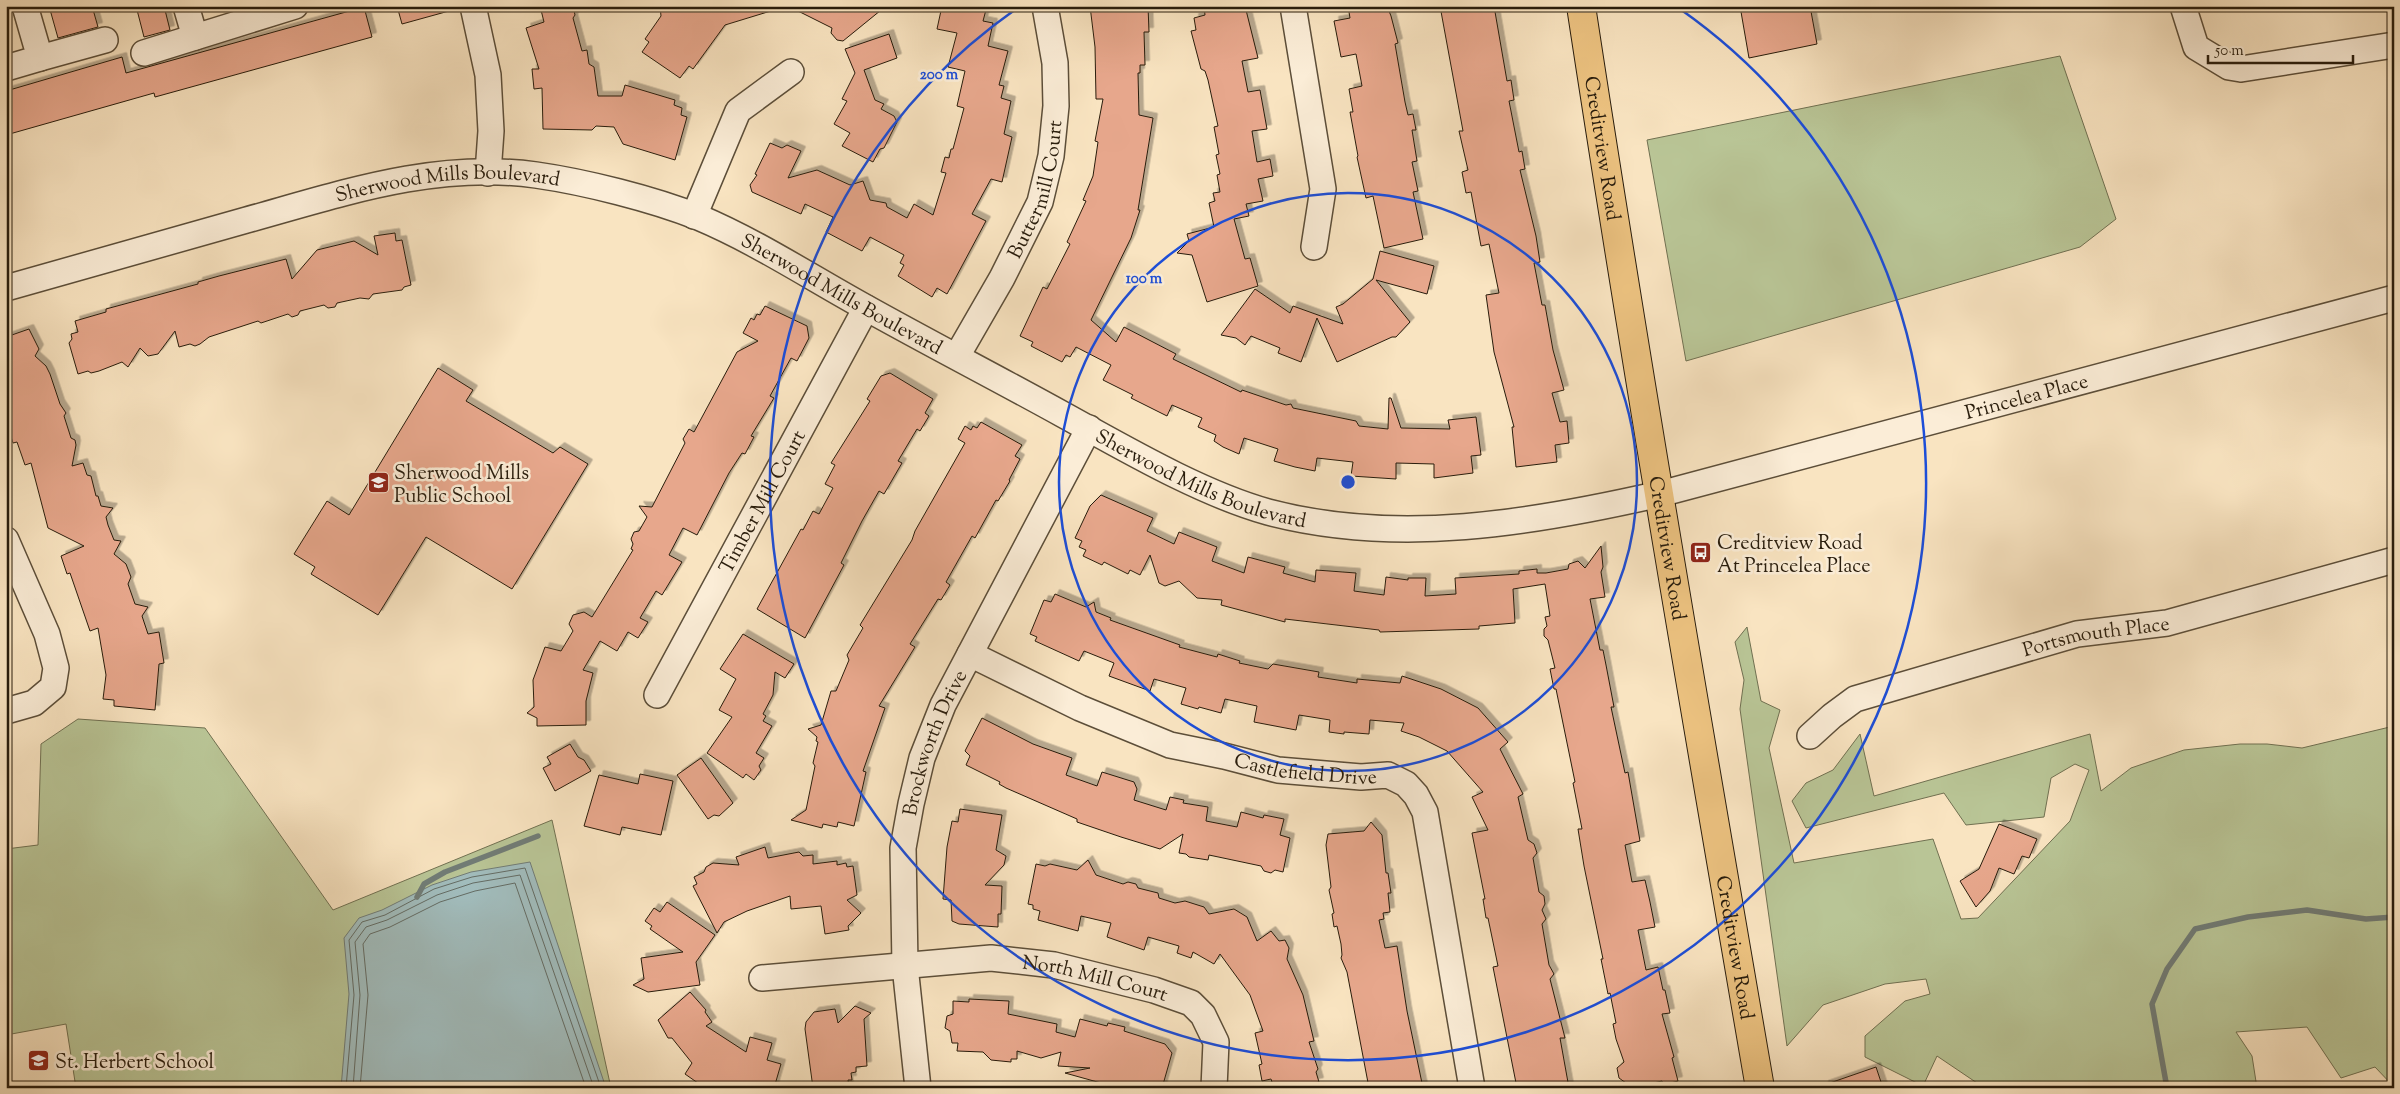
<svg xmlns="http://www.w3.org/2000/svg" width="2400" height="1094" font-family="'Sorts Mill Goudy',serif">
	<defs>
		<filter id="shadow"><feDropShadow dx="4.5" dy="-4.5" stdDeviation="0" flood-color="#0004"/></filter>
	</defs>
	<rect width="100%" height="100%" fill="#f9e4c1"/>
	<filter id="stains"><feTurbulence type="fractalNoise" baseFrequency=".004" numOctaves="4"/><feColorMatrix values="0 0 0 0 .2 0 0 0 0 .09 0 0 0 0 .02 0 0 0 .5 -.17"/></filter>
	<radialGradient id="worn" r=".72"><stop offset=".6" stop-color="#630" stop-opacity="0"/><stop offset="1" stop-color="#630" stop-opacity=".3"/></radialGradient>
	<!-- green -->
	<g fill="#b9c596" stroke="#707051">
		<polygon points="2060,56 2116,219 2080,247 1686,361 1647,140"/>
		<polygon points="1747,627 1761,701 1780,710 1769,748 1794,863 1933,839 1961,919 1978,918 2070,821 2089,770 2075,764 2051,778 2044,817 1966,825 1944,793 1806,828 1792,801 1806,783 1833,770 1860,734 1874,796 2090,734 2101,791 2131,768 2184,750 2240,744 2267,744 2302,748 2394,726 2394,1087 2375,1067 2341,1078 2307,1027 2236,1032 2252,1056 2257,1088 1976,1088 1977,1083 1937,1056 1923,1086 1865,1057 1865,1036 1905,1001 1930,994 1926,979 1885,984 1823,1005 1787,1046 1740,709 1744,680 1735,642"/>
		<polygon points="78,719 205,728 333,910 552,820 611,1088 76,1088 66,1024 6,1035 6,849 38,845 41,744"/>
	</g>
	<!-- water -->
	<polygon fill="#a1bcbc" stroke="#717c76" points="530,862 606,1088 341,1088 349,994 344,938 359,918 382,910 432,885 471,872"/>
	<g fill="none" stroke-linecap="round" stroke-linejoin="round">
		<!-- shore -->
		<g stroke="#646c64" stroke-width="1">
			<polyline points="346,1088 354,995 349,940 362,922 385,915 434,889 472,877 525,868 601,1088"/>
			<polyline points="353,1088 360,995 355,942 366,927 387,920 437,895 473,883 520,875 594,1088"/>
			<polyline points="360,1088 368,995 363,944 370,934 390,927 440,902 475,891 515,883 586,1088"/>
		</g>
		<!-- stream -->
		<g stroke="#717c76" stroke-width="5.5">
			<polyline points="417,897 424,884 445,872 538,836"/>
			<polyline points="2167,1088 2152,1004 2167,969 2195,929 2248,917 2307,910 2366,919 2394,917"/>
		</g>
	</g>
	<!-- building -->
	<g fill="#e7a78c" stroke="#281c0c" filter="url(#shadow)">
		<polygon points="49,6 92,6 98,27 58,38"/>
		<polygon points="136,6 164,6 170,30 144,37"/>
		<polygon points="397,6 448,6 449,11 402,24"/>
		<polygon points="556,6 573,6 575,15 573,18 582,51 587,50 589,64 594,67 598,96 622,96 625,85 675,100 674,105 682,108 681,115 687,117 675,160 623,144 614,127 596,126 592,130 543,129 542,88 534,89 532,69 539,69 526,28 544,22 541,10"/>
		<polygon points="660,6 773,6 774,10 725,25 693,69 689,66 680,78 642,52 649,42 645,39 661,16"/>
		<polygon points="788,6 886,6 843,41 837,40 831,33 832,28"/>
		<polygon points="942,6 987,6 983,21 993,23 988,46 1008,51 999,85 1004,86 1001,98 1011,101 1004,134 1012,137 1002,182 991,179 972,214 986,221 947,294 937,288 932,297 898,276 904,265 900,263 904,255 870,237 862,251 826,232 833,217 805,204 801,214 752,192 750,185 757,175 755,174 770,143 782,148 787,145 801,151 788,178 817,170 850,185 863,181 870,200 886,203 887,207 907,218 914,204 933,215 946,173 941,172 945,157 949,158 951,149 953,149 964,108 957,106 965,71 948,67 957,33 937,29"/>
		<polygon points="1090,6 1148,6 1149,32 1144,32 1145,65 1140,65 1140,73 1138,73 1139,115 1153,118 1138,210 1140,210 1131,238 1091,320 1116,342 1124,327 1176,354 1173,359 1241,392 1242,390 1286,405 1291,404 1293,408 1356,421 1359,426 1388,429 1389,398 1391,398 1401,428 1450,429 1448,420 1476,417 1481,455 1471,456 1473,473 1434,478 1434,464 1396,463 1396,479 1351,476 1353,462 1317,458 1315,471 1295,467 1274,461 1278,449 1244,438 1239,454 1223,447 1214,441 1216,435 1198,427 1202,418 1172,405 1167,416 1131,398 1133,395 1103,380 1111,365 1076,347 1070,357 1066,355 1062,362 1031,346 1033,342 1020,336 1043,287 1047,289 1070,244 1067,242 1086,201 1083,200 1093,176 1098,142 1095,141 1103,99 1096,99 1095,47"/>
		<polygon points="1204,6 1245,6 1258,58 1242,61 1248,92 1260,90 1267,129 1252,131 1257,162 1270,159 1273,176 1258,179 1263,201 1246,204 1249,216 1234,219 1245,259 1250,258 1258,286 1207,302 1192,255 1177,253 1189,241 1187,234 1214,227 1209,203 1215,201 1213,193 1220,192 1217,175 1220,174 1216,155 1219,154 1214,127 1218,126 1208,80 1205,71 1201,69 1191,31 1196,30 1194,18 1205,15"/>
		<polygon points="1348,6 1387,6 1391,16 1398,43 1395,44 1405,102 1408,115 1413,114 1416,130 1412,130 1417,161 1412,162 1418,191 1413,192 1423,239 1384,248 1373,196 1366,198 1357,157 1358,156 1350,112 1353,112 1349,89 1362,86 1356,54 1341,57 1334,21 1350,18"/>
		<polygon points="1440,6 1494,6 1507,81 1511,80 1514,100 1509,101 1519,152 1522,151 1525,169 1520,170 1536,236 1540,262 1534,263 1542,305 1545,305 1553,350 1564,390 1552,393 1560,422 1567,421 1569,443 1555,445 1557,462 1516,467 1512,427 1514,427 1494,352 1486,295 1499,293 1489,244 1481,246 1471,192 1466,193 1462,172 1468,170 1459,131 1463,131"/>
		<polygon points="1740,6 1810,6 1817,44 1749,58"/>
		<polygon points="364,7 372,37 155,97 154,93 6,135 6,91 122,57 126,73"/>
		<polygon points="889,34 897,58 864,70 875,100 884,104 881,109 894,116 897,122 884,148 880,149 873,162 842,146 850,133 834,124 847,101 842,99 855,73 845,49"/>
		<polygon points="395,233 396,241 402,240 411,285 404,287 402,290 373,294 369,299 360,298 337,303 335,307 328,308 324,305 300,311 298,315 292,317 288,314 261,323 258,321 209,337 200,344 195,346 190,344 179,347 175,331 158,354 148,356 140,348 128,367 122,362 99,371 91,373 88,371 78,374 69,343 72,339 71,334 78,332 75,321 106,312 106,309 198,284 198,282 219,276 286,259 292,279 317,250 354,241 378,255 374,236"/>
		<polygon points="1380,251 1434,266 1427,294 1376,280 1410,322 1396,337 1392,337 1337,362 1317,318 1301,362 1278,353 1280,348 1251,336 1245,345 1236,338 1221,335 1255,289 1290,313 1293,306 1343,324 1336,307 1343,304 1373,279"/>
		<polygon points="765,306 807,326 809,338 797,361 791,358 770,396 774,398 751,436 754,437 745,454 742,453 729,473 697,535 683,528 669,555 682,562 662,595 656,591 640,618 648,622 638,638 628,632 617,651 600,641 583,670 593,673 586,701 586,725 537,726 537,718 527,713 534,707 533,680 545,647 561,651 573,631 569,624 573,615 584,612 592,617 633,550 631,549 633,544 631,539 634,532 639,531 647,517 639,506 652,507 685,443 683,439 689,429 694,432 737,352 758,341 743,333 751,318 754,320 757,314 760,315"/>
		<polygon points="29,329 39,349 35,356 46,366 50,374 60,404 66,413 64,416 71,438 75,440 76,445 72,466 83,463 87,475 91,476 96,496 98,496 101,506 113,508 106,517 108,525 114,540 121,541 114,554 126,564 131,577 128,584 135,604 148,607 142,616 148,634 159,632 164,663 159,664 155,710 114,706 114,700 103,699 106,675 98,628 90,631 70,573 67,574 61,556 84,546 48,528 31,463 25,465 17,442 13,443 6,421 6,337"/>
		<polygon points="438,368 473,390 466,401 553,453 560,447 588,464 512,589 426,537 378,615 311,574 315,567 294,554 327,501 349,515"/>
		<polygon points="890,373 933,399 925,413 929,416 920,431 917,429 898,461 902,463 884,494 879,491 862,521 841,563 844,565 805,638 757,609 801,529 803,530 813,511 819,514 833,488 825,484 835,465 831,463 870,401 867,399 881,376"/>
		<polygon points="981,422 1022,445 1015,456 1020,459 1009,480 1010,481 998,501 996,500 975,538 972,536 946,582 950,585 941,600 938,599 910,644 915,647 879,706 885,708 863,771 866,772 854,826 838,822 837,827 823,824 822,828 791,820 806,810 815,766 813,763 818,742 816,741 817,737 808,729 821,725 831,691 836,691 849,660 847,655 863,628 860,625 912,540 915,531 965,443 958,439 965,426 971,430 973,426 977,428"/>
		<polygon points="1101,495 1153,518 1147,531 1174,544 1179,532 1217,547 1212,561 1244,573 1248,557 1285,567 1283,573 1315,582 1316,570 1356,573 1354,591 1384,595 1386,577 1408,580 1408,578 1426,578 1425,596 1456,594 1455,578 1519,574 1519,571 1537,569 1537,573 1546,573 1568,569 1569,564 1578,561 1585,568 1601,546 1603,567 1601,572 1605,597 1590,599 1600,650 1603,650 1606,665 1614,707 1611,707 1625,773 1628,772 1640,841 1625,845 1632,882 1645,880 1650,902 1655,927 1638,930 1646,970 1658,967 1663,990 1665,990 1670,1013 1662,1014 1674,1057 1672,1058 1678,1081 1663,1085 1662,1081 1633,1088 1619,1078 1617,1068 1624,1062 1616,1039 1613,1024 1616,1023 1610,993 1608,994 1601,959 1603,959 1584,866 1578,829 1582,829 1573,783 1575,782 1556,689 1554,689 1550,669 1555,668 1548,640 1544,636 1544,629 1547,626 1545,617 1550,616 1545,584 1513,589 1515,623 1479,626 1479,629 1380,632 1379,630 1285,619 1285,622 1221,605 1222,600 1197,598 1179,581 1165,586 1159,583 1150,555 1140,575 1130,570 1128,574 1104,562 1102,565 1083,556 1086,550 1079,547 1082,541 1075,538 1090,506"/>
		<polygon points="1055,594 1086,607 1094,602 1096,612 1111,618 1110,620 1180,645 1179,647 1217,657 1218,654 1240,661 1239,663 1268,669 1273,664 1319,672 1318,677 1357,683 1357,679 1400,683 1402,676 1441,689 1478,708 1508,742 1500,749 1523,794 1518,797 1528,840 1534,844 1537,853 1533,858 1539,892 1544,896 1545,904 1542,910 1546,919 1542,924 1549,965 1554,974 1550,979 1565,1038 1560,1038 1569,1088 1517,1088 1493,967 1498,966 1488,918 1486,918 1483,899 1485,899 1472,833 1488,830 1472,797 1483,792 1447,751 1419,737 1401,731 1404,723 1370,720 1369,734 1344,732 1344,734 1329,732 1330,720 1299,715 1296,730 1254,722 1257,706 1225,699 1221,713 1199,707 1198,709 1181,704 1186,688 1154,679 1150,691 1109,676 1114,663 1084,651 1079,661 1035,641 1037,637 1030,634 1044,600 1051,602"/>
		<polygon points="743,634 794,664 785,678 775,672 773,695 763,714 766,716 763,721 772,726 756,753 764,758 759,766 761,770 754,780 746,774 743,778 707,753 732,717 719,710 736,679 720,669"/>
		<polygon points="982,718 1033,744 1072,758 1066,775 1097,786 1102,772 1134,782 1137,789 1134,800 1166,810 1170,797 1184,800 1183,803 1208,807 1206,821 1237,827 1241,812 1263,818 1264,815 1284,819 1280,835 1290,838 1283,872 1275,870 1271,873 1264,871 1261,866 1209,855 1208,860 1189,857 1186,854 1179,853 1183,834 1160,849 1121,837 1077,822 1077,819 1006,788 999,784 1000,782 966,765 970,756 965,751"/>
		<polygon points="570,744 578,757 584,760 591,771 555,791 543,768 551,764 547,757"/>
		<polygon points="701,758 733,803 719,816 714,815 708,819 677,775"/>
		<polygon points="640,774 673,781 661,835 622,827 620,835 584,826 599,775 638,784"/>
		<polygon points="960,809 1002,815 996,850 1006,856 1004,865 985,885 1002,886 1001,914 998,914 998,927 959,924 952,921 951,900 943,899 947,847 952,821 958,822"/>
		<polygon points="1371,822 1382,835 1386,873 1388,873 1391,893 1388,893 1390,912 1383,913 1384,919 1379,920 1385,948 1397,946 1407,1011 1423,1088 1369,1088 1347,972 1341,958 1342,955 1341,944 1337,926 1334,927 1332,914 1334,913 1329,890 1331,887 1326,845 1328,834 1364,831"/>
		<polygon points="1999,824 2037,839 2029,858 2022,856 2014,874 1999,868 1990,891 1976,907 1960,881 1979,869"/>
		<polygon points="765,847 768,858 799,852 803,856 813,855 813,864 837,861 837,865 846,863 847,867 853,866 857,895 847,900 861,913 848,926 849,930 825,934 821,906 791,909 790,896 747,911 724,922 717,933 693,886 697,884 694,877 704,872 706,867 713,863 739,865 736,857"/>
		<polygon points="1088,860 1096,875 1123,884 1128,882 1136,884 1138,888 1158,893 1159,898 1175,903 1185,901 1204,907 1209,914 1234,909 1247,917 1257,941 1271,931 1279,941 1285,940 1289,948 1287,959 1303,995 1314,1041 1309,1042 1318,1069 1316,1072 1319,1082 1294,1088 1279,1088 1278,1084 1273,1085 1271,1079 1262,1081 1259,1065 1262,1064 1255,1033 1263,1031 1250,995 1220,954 1214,964 1193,952 1191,958 1177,953 1179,946 1148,937 1144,950 1107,937 1111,923 1081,916 1078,931 1038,920 1040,911 1033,909 1033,905 1028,904 1036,864 1045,866 1050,864 1077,870"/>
		<polygon points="667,902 715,935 696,962 700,985 648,992 633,985 644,979 641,958 683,952 650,929 652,926 645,921 654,908 660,912"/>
		<polygon points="690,992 706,1010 705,1012 712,1022 706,1026 746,1052 750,1037 772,1043 767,1060 781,1064 774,1088 705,1088 685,1074 692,1063 672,1038 668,1038 658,1020"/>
		<polygon points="969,999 1009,1001 1008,1014 1057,1024 1056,1032 1075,1037 1080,1019 1107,1026 1108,1023 1125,1027 1124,1031 1165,1044 1172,1053 1162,1088 1119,1088 1065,1073 1090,1068 1058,1066 1061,1052 1041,1058 1017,1051 1017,1059 1011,1059 1011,1062 991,1060 983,1052 957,1051 958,1043 952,1043 950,1031 945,1028 947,1016 953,1014 953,1001 969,1002"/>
		<polygon points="855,1006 871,1013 864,1019 867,1066 856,1067 856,1072 851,1073 852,1080 848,1080 849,1088 813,1088 805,1029 806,1022 814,1012 835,1009 838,1023"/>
		<polygon points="1876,1067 1883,1088 1824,1088 1824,1085"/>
	</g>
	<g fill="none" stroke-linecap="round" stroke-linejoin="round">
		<defs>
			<g id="minor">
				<polyline points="186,6 195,37"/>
				<polyline points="473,6 488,75 491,131 488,173"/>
				<polyline points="1293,6 1323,189 1314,247"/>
				<polyline points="2183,6 2196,47 2229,67 2241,69 2394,45"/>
				<polyline points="144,53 295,6"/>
				<polyline points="40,58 105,40"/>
				<polyline points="6,68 40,58 25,6"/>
				<polyline points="694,216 738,111 791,72"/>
				<path id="s1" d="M6,288C85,266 164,244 243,221C341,194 434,161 536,175C585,182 653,199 698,217C755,241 807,275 861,305C927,342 995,377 1062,414C1124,448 1200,493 1268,512C1397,546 1533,523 1660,494L2394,298"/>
				<path id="s2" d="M957,356L1002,278L1040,202L1051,156L1056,106L1055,63L1045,6"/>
				<polyline points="6,540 47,634 56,668 53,687 34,703 6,711"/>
				<path id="s3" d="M970,654L1080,708L1170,745L1224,756L1278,770L1361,777L1388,775L1406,784L1416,795L1425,812L1472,1088"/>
				<path id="s4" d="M657,695L866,308"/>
				<path id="s5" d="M1810,736L1832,716L1855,699L2077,634L2167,623L2394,560"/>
				<path id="s6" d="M762,978L991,958L1054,965L1154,990L1191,1003L1203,1015L1216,1042L1214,1088"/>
				<path id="s7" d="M918,1088L905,966L903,848L911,804L922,758L943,705L1089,428"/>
			</g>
			<g id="major">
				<path id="s8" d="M1581,6C1636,367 1698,728 1760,1088"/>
			</g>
		</defs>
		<!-- minor casing -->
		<use href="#minor" stroke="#5c4e39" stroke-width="28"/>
		<!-- major casing -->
		<use href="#major" stroke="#281c0c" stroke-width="30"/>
		<!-- minor -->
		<use href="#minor" stroke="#fbedd7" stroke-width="25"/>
		<!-- major -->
		<use href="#major" stroke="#ecc280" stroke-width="28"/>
	</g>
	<!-- distance rings -->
	<g fill="none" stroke="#1d4ed8" stroke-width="2.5">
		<circle cx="1348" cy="482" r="289"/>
		<path d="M1680 9A578 578 0 1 1 1016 9"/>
	</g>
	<!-- icons -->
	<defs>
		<symbol id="school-square" viewBox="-11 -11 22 22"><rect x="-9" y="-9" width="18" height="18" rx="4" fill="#8f2418" stroke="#fbedd7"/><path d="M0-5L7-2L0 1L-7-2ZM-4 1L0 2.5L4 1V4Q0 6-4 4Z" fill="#fff"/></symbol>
		<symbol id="bus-square" viewBox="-11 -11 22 22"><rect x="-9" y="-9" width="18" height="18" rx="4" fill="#8f2418" stroke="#fbedd7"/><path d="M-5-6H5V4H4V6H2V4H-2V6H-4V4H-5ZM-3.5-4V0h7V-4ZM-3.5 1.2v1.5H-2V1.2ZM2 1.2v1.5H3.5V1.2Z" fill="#fff"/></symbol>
	</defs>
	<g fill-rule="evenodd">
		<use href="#school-square" x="366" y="470" width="25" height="25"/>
		<use href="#bus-square" x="1688" y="540" width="25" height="25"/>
		<use href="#school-square" x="26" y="1048" width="25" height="25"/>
	</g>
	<g text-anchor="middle" stroke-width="5" stroke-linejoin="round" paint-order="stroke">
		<!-- street labels -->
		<g font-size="20" fill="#281c0c" stroke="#fbedd7">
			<text dy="7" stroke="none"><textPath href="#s8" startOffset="144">Creditview Road</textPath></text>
			<text dy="7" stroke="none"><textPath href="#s2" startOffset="186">Buttermill Court</textPath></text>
			<text dy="7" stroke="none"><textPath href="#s1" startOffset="456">Sherwood Mills Boulevard</textPath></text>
			<text dy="7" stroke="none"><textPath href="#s1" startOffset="876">Sherwood Mills Boulevard</textPath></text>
			<text dy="7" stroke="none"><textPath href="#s1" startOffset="2131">Princelea Place</textPath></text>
			<text dy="7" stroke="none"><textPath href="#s1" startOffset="1281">Sherwood Mills Boulevard</textPath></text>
			<text dy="7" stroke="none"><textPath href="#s4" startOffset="220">Timber Mill Court</textPath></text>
			<text dy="7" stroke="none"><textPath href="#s8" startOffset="549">Creditview Road</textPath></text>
			<text dy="7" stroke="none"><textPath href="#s5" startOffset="308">Portsmouth Place</textPath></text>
			<text dy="7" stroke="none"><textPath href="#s7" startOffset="351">Brockworth Drive</textPath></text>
			<text dy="7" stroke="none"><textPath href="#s3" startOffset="358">Castlefield Drive</textPath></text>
			<text dy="7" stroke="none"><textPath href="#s8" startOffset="954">Creditview Road</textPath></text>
			<text dy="7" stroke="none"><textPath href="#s6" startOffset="336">North Mill Court</textPath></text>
		</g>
		<!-- poi labels -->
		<g font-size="20" fill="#281c0c" stroke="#fbedd7" text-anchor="start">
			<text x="394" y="479">Sherwood Mills<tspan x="394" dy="23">Public School</tspan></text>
			<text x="1717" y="549">Creditview Road<tspan x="1717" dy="23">At Princelea Place</tspan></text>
			<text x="55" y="1068">St. Herbert School</text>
		</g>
	</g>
	<circle cx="1348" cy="482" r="8" fill="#1d4ed8" stroke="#fbedd7" stroke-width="2.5"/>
	<g font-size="15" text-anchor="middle" font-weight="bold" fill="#1d4ed8" stroke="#fbedd7" stroke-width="5" stroke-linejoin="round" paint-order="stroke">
		<text x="939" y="79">200 m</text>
		<text x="1144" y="283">100 m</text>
	</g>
	<!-- margin -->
	<rect width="2400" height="1094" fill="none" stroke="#f9e4c1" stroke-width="25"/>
	<rect x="8" y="8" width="2385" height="1079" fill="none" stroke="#281c0c" stroke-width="2.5"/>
	<rect x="12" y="12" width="2375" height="1069" fill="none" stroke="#281c0c"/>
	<!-- scale -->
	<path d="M2208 55v8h145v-8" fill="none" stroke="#281c0c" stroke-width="2.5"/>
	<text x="2215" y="55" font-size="15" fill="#281c0c" stroke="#fbedd7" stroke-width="4" paint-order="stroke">50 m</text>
	<rect width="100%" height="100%" filter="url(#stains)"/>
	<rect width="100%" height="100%" fill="url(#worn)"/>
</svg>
